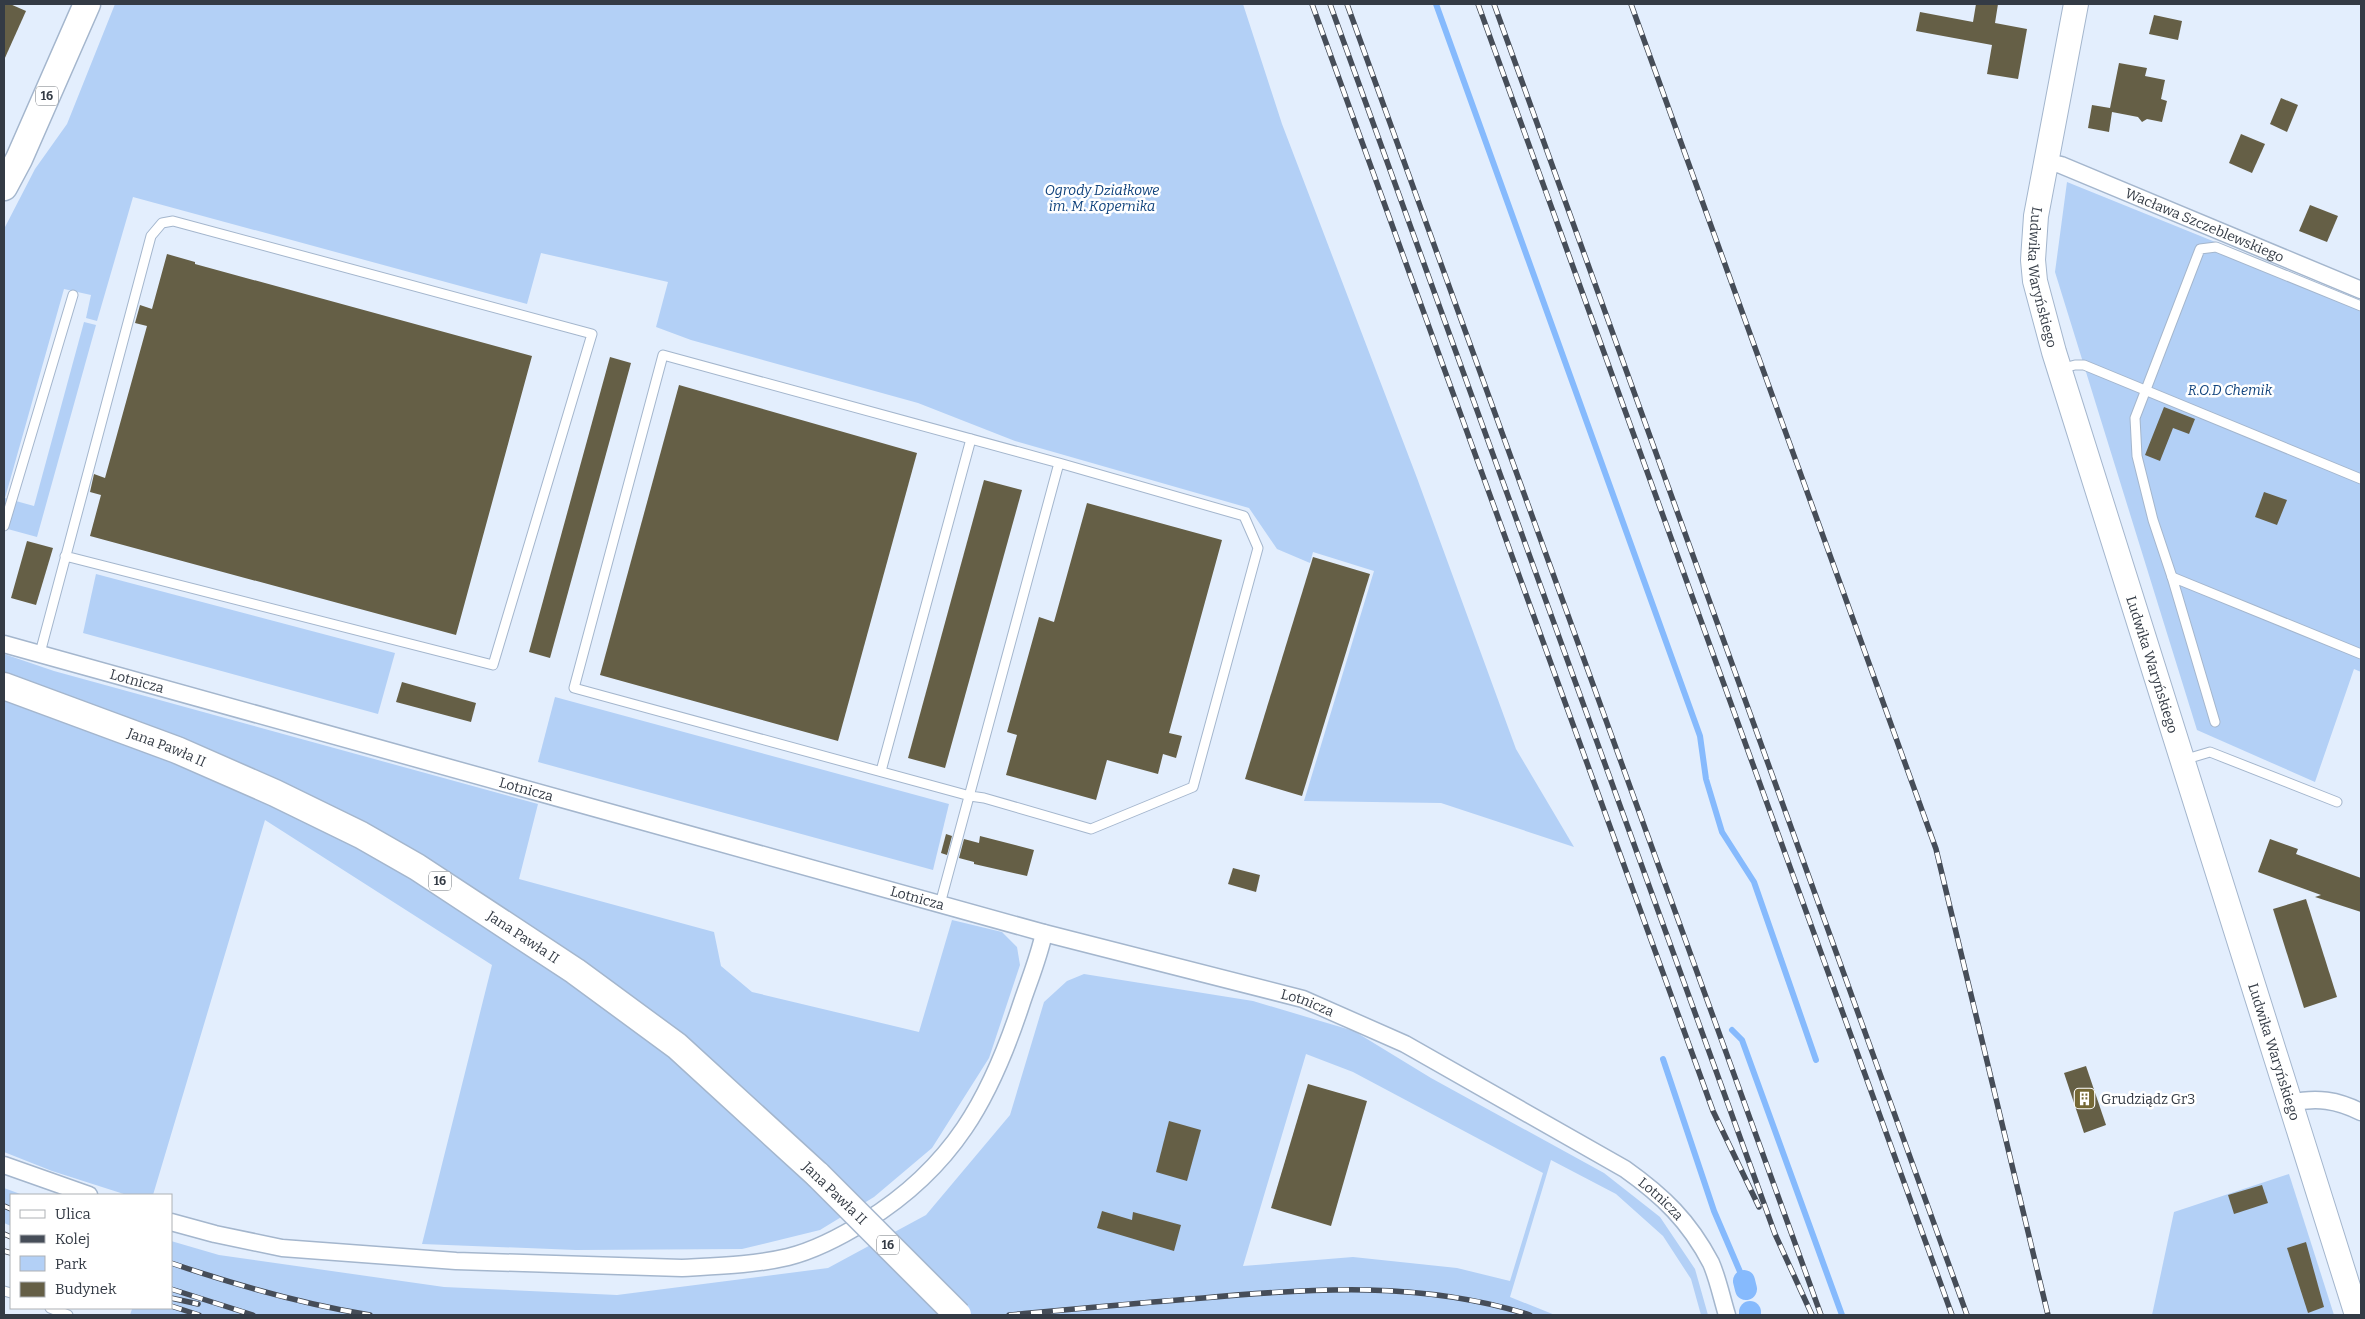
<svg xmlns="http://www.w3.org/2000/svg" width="2365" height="1319" font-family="Bitter,serif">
	<rect width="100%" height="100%" fill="#e3eefd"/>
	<!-- green -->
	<g fill="#b3d0f6" fill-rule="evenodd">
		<polygon points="115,4 1243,4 1282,124 1417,478 1516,749 1574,847 1441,803 1304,801 1374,571 1313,552 1310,563 1277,549 1249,508 1015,441 918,403 691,340 656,327 668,282 541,253 527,304 133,197 97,321 86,318 91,295 64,289 5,498 34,506 84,322 96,325 37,537 4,528 4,229 35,169 67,124"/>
		<polygon points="2067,182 2361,301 2361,672 2354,669 2315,782 2197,730 2055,272"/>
		<polygon points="96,574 395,653 378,714 83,633"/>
		<polygon points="4,654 54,671 538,804 519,879 714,932 721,966 752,992 919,1032 952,920 1002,932 1017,947 1020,965 989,1058 932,1148 874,1197 820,1230 742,1249 576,1250 422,1244 492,965 265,820 153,1195 127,1195 52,1171 4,1152"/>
		<polygon points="555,697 949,804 933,870 538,762"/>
		<path d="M1084,974L1253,1001L1354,1031L1431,1078L1604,1173L1660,1217L1695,1269L1708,1315H1701L1691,1279L1663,1236L1616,1194L1551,1160L1510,1297L1555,1315H130L132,1309L130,1308H171V1241L219,1255L444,1287L617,1295L828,1268L926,1215L1010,1115L1044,1002L1067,981ZM1306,1054L1353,1072L1543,1173L1510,1281L1457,1268L1353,1257L1243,1266Z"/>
		<polygon points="2289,1174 2334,1315 2152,1315 2174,1212"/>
		<polygon points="4,1188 23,1195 11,1195 11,1226 4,1223"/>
	</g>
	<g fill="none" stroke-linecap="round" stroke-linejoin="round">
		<!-- stream -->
		<g stroke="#86bafd" stroke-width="6">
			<polyline points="1436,4 1700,736 1706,779 1722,832 1754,882 1816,1060"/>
			<polyline points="1732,1030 1742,1040 1842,1315"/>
			<polyline points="1663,1059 1714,1211 1744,1281"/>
		</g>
		<!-- canal -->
		<g stroke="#86bafd" stroke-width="22">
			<polyline points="1744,1281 1746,1289"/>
			<polyline points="1750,1312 1750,1315"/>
		</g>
	</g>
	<!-- building -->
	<g fill="#655f46">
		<polygon points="4,4 10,4 26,11 4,60"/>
		<polygon points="1976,4 1998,4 1995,23 2027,29 2018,79 1987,74 1992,45 1916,31 1920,12 1973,22"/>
		<polygon points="2154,15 2182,21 2178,40 2149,34"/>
		<polygon points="2119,63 2147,68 2145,76 2165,80 2161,99 2167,101 2162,122 2147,119 2142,122 2138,117 2112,112 2109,132 2088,128 2092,105 2110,108"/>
		<polygon points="2281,98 2298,105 2287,132 2270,124"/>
		<polygon points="2241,134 2265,144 2252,173 2229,163"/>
		<polygon points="2310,205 2338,216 2327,242 2299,231"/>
		<polygon points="167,254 195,262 195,264 532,356 456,635 90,536 101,495 90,492 94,474 105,478 147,326 135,323 140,305 152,309"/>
		<polygon points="610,357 631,363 550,658 529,652"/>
		<polygon points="679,385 917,453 838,741 600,675"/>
		<polygon points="2164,407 2195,419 2189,434 2173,428 2160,461 2145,455"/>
		<polygon points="984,480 1022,490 945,768 908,758"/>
		<polygon points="2264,492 2287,500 2277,525 2255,517"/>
		<polygon points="1087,503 1222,540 1169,733 1182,736 1176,758 1163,754 1158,774 1107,760 1096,800 1006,775 1017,735 1007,732 1039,617 1054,622"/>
		<polygon points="27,541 53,548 36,605 11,598"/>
		<polygon points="1313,557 1370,574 1302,796 1245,779"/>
		<polygon points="402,682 476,703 471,722 396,702"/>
		<polygon points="946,834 952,836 947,855 941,853"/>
		<polygon points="980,836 1034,850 1027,876 974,864 974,862 959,858 964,839 979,843"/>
		<polygon points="2270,839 2298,849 2296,854 2361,878 2361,912 2315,897 2321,895 2258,872"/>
		<polygon points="1233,868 1260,875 1256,892 1228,884"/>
		<polygon points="2306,899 2337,997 2304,1008 2273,909"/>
		<polygon points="2086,1066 2106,1125 2084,1133 2064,1073"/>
		<polygon points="1308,1084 1367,1101 1331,1226 1271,1208"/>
		<polygon points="1169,1121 1201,1130 1187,1181 1156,1172"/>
		<polygon points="2262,1185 2268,1203 2234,1214 2228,1195"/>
		<polygon points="1102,1211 1132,1220 1133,1212 1181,1225 1174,1251 1097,1228"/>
		<polygon points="2306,1242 2324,1307 2308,1313 2287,1248"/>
	</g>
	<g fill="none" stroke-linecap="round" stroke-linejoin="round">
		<defs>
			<g id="lane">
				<polyline points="2060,369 2075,365 2084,365 2361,479"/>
				<polyline points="4,526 73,295"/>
				<polyline points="2172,577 2153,520 2137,456 2135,418 2200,249 2216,247 2361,306"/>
				<polyline points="40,653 151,236 162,223 173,221 592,334 493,665 65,556"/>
				<polyline points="2215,722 2172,577 2361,654"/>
				<polyline points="2183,760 2210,752 2337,802"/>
				<polyline points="881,771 971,439"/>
				<polyline points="940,904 1059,463 663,355 574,688 970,796 984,798 1091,829 1193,787 1258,548 1244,516 1059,463"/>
				<polyline points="4,1291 11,1293"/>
				<polyline points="50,1308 68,1315"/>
			</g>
			<g id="street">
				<path id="s1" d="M2047,162L2061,165L2361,290"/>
				<path id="s2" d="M4,644L1044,933L1303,999L1405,1044L1625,1169C1663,1196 1689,1221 1711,1263C1718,1279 1722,1299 1727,1315"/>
				<path d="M2290,1103C2317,1097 2337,1100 2361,1112"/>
				<polyline points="4,1165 89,1195"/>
				<path d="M171,1222L215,1234L282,1248L456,1261L682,1268C717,1266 754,1265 788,1257C816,1250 842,1236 866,1221C953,1167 990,1099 1021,1005C1029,981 1039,957 1044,933"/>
			</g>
			<g id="secondary">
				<path id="s3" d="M2076,4L2036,216L2033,260L2035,281L2054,352L2357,1315"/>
			</g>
			<g id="primary">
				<polyline points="4,187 19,159 87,4"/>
				<path id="s4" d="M4,686L177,750L275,793L361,835L417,867L575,971L677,1046L818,1175"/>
			</g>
		</defs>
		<!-- lane casing -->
		<use href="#lane" stroke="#a4b6cd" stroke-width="11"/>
		<!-- street casing -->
		<use href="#street" stroke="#a4b6cd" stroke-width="19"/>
		<!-- secondary casing -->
		<use href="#secondary" stroke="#a4b6cd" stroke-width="26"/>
		<!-- primary casing -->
		<use href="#primary" stroke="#a4b6cd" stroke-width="29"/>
		<!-- lane -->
		<use href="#lane" stroke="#fff" stroke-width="9"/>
		<!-- street -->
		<use href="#street" stroke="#fff" stroke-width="16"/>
		<!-- secondary -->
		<use href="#secondary" stroke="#fff" stroke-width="24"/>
		<!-- primary -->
		<use href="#primary" stroke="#fff" stroke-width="26"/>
		<defs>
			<g id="rail">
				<polyline points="1312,4 1700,1075 1713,1111 1759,1207"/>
				<polyline points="1330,4 1775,1234 1812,1315"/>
				<polyline points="1347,4 1821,1315"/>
				<polyline points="1478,4 1952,1315"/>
				<polyline points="1494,4 1967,1315"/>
				<polyline points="1631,4 1936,849 2048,1315"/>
				<polyline points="4,1206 11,1209"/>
				<polyline points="4,1234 11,1237"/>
				<polyline points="4,1251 11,1253"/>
				<path d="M171,1263C236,1285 302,1304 370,1315"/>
				<polyline points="171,1289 253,1315"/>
				<polyline points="171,1298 198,1304"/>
				<polyline points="171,1306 199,1315"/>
				<path d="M1009,1315C1074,1309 1138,1303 1203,1298C1313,1288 1423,1281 1530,1315"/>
			</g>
		</defs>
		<!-- rail casing -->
		<use href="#rail" stroke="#464d58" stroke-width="5.5"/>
		<!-- rail -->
		<use href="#rail" stroke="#fff" stroke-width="4" stroke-dasharray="11" stroke-linecap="butt"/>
		<defs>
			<polyline id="primary-bridge" points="818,1175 958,1315"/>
		</defs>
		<!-- primary-bridge casing -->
		<use href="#primary-bridge" stroke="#a4b6cd" stroke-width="29" stroke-linecap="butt"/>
		<!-- primary-bridge -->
		<use href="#primary-bridge" stroke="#fff" stroke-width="26"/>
	</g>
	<!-- icons -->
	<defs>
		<symbol id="building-square" viewBox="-11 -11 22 22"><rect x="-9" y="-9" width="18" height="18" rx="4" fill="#756835" stroke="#fff"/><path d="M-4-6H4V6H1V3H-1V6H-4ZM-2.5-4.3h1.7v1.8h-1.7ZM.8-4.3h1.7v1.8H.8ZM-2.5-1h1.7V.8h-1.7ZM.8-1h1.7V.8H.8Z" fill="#fff"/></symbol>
	</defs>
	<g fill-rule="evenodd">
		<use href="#building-square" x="2072" y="1086" width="25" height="25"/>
	</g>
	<g text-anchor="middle" stroke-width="5" stroke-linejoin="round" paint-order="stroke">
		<!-- shield labels -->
		<g fill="#fff" stroke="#71767d" stroke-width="1">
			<rect x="36" y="86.5" width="22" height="19" rx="4"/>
			<rect x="429" y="871.5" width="22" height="19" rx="4"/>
			<rect x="877" y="1235.5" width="22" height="19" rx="4"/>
		</g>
		<g font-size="12" font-weight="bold" fill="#343b45">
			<text x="47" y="100">16</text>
			<text x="440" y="885">16</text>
			<text x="888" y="1249">16</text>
		</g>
		<!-- park labels -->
		<g font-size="14" font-style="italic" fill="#10437d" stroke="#fff">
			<text x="1102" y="195">Ogrody Działkowe<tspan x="1102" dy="16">im. M. Kopernika</tspan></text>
			<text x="2230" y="395">R.O.D Chemik</text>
		</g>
		<!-- street labels -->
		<g font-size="14" fill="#343b45" stroke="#fff">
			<text dy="5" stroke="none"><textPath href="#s1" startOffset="170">Wacława Szczeblewskiego</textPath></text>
			<text dy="5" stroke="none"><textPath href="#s3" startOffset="278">Ludwika Waryńskiego</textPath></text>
			<text dy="5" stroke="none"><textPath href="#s3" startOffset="682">Ludwika Waryńskiego</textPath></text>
			<text dy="5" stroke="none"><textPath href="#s2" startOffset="138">Lotnicza</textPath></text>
			<text dy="5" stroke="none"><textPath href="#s4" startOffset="174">Jana Pawła II</textPath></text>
			<text dy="5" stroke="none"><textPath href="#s2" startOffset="542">Lotnicza</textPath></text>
			<text dy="5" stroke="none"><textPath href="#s2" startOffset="948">Lotnicza</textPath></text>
			<text dy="5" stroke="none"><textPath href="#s4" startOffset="579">Jana Pawła II</textPath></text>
			<text dy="5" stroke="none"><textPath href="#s2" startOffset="1352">Lotnicza</textPath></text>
			<text dy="5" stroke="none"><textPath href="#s3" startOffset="1088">Ludwika Waryńskiego</textPath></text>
			<text transform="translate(835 1193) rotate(44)" y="5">Jana Pawła II</text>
			<text dy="5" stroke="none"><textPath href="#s2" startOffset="1758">Lotnicza</textPath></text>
		</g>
		<!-- poi labels -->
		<g font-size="14" fill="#343b45" stroke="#fff" text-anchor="start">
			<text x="2101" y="1104">Grudziądz Gr3</text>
		</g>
	</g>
	<!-- border -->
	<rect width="2365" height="1319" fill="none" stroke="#343b45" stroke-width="10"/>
	<!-- legend -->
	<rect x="10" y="1194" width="162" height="115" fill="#ffffff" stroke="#aeb1b5"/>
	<rect x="20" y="1210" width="25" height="8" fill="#ffffff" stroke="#aeb1b5"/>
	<text x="55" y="1219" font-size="15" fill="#343b45">Ulica</text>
	<rect x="20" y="1235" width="25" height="8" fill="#464d58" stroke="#aeb1b5"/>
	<text x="55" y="1244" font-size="15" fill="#343b45">Kolej</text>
	<rect x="20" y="1256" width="25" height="15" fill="#b3d0f6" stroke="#aeb1b5"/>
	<text x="55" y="1269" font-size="15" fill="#343b45">Park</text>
	<rect x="20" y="1282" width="25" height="15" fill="#655f46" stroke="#aeb1b5"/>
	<text x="55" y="1294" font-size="15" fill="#343b45">Budynek</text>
</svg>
